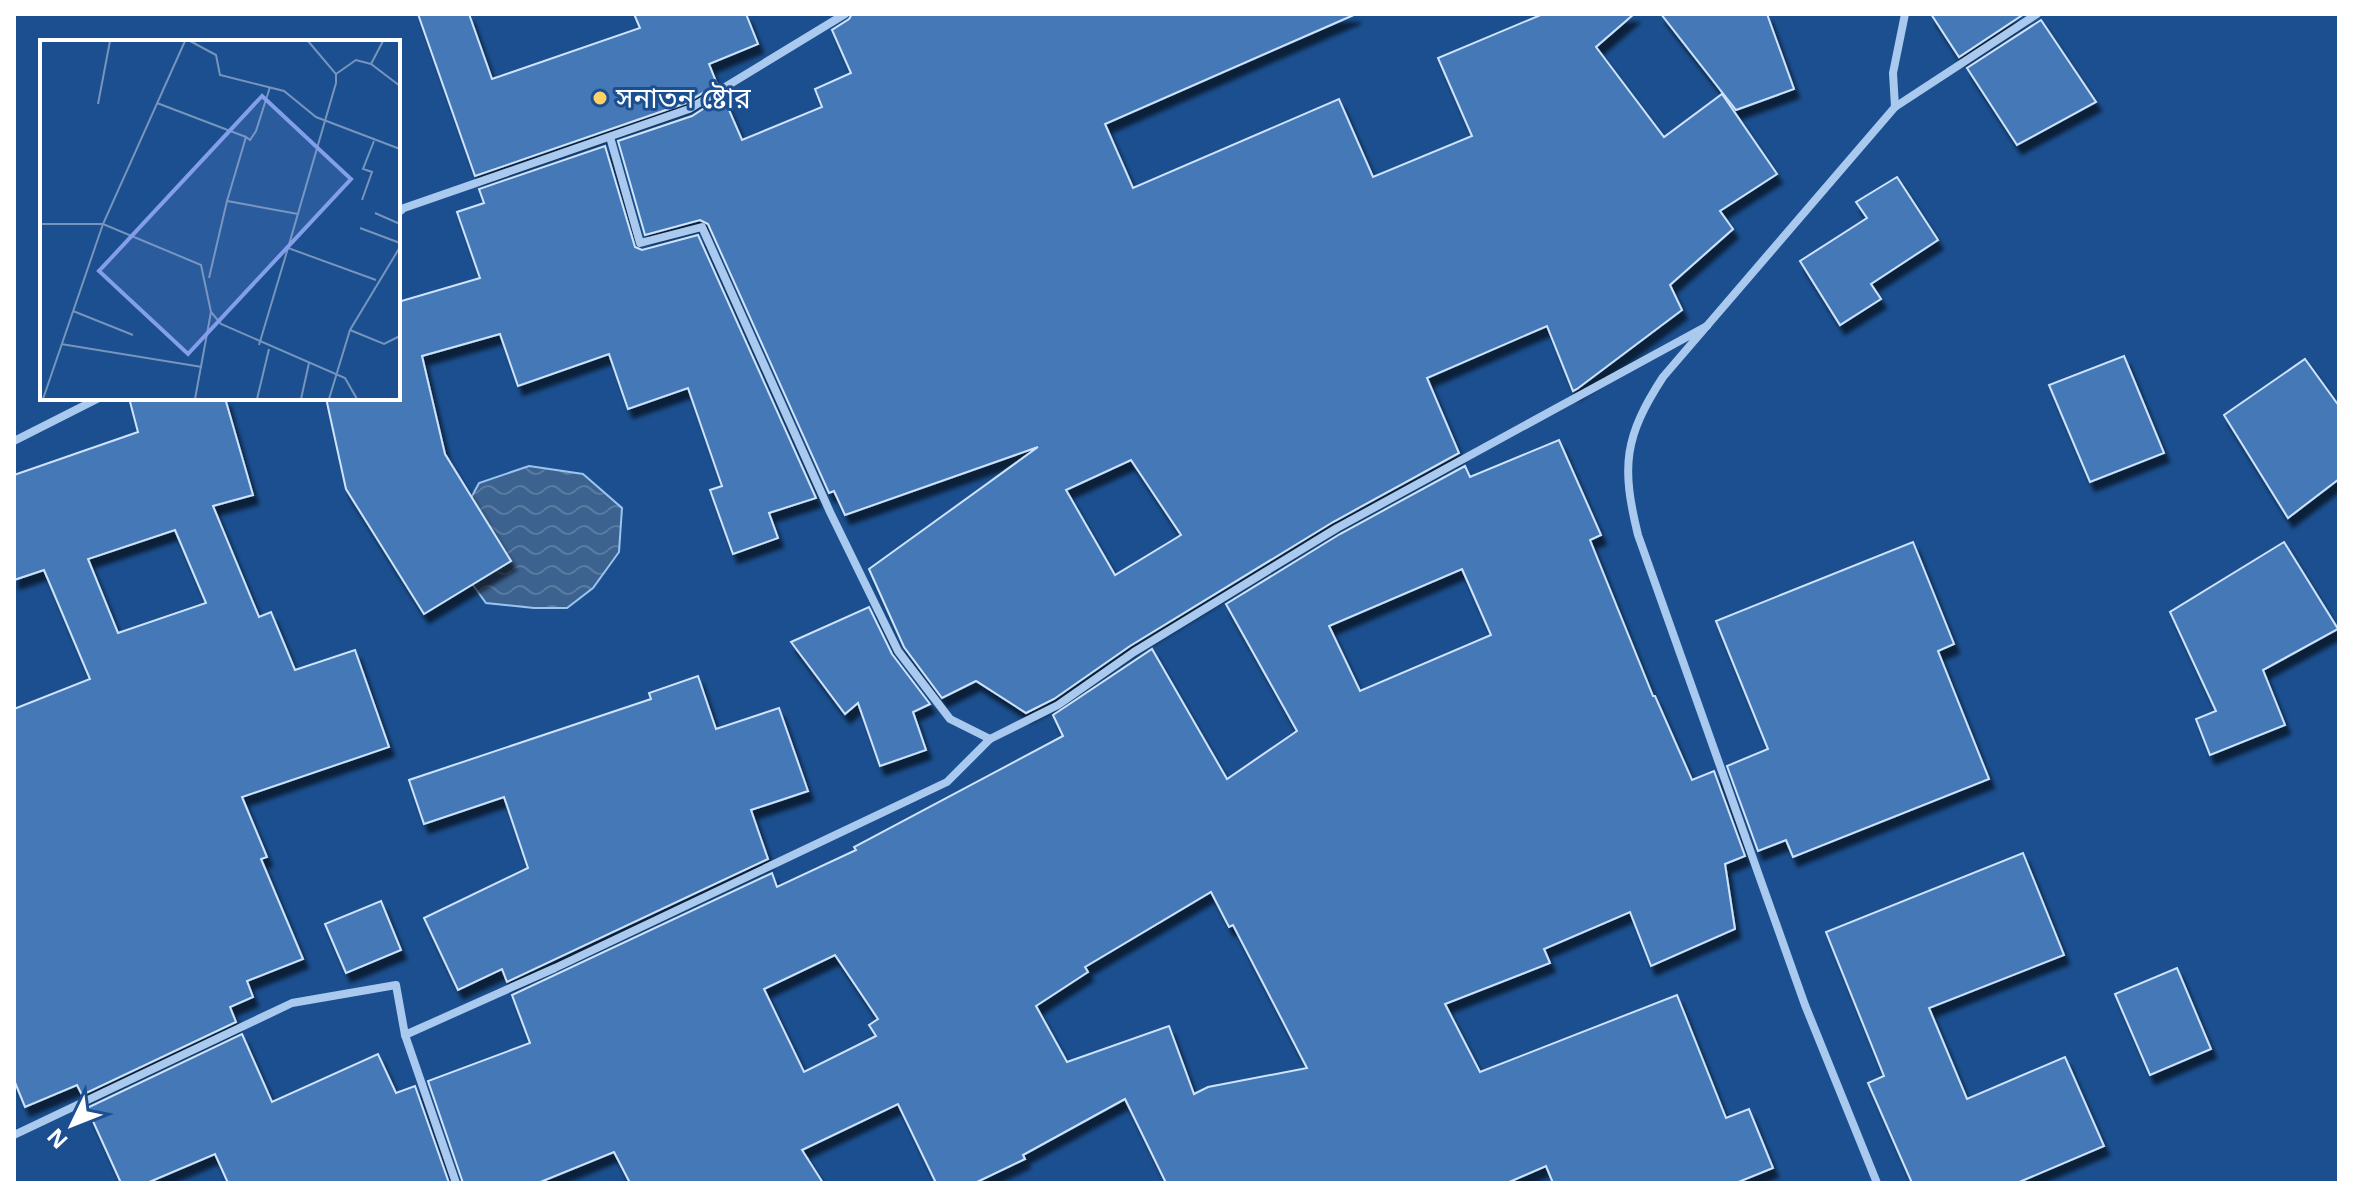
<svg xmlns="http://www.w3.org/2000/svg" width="2353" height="1197" font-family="'Noto Sans','Noto Sans Bengali',sans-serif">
	<defs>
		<pattern id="water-waves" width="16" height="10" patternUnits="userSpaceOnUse" patternTransform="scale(2)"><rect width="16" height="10" fill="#3c6290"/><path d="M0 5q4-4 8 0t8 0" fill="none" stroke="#597aa1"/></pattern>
		<filter id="shadow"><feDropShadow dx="5" dy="9" stdDeviation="2" flood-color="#0009"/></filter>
	</defs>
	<rect width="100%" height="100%" fill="#1b4f8f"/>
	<!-- water -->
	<polygon fill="url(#water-waves)" stroke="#9cc4f0" stroke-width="2" points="529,466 583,474 622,508 619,552 593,588 567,608 534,608 486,603 457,563 456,526 479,483"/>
	<!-- building -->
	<g fill="#4478b7" stroke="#cfe3fa" stroke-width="2" fill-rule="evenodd" filter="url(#shadow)">
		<polygon points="418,14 469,14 492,79 640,28 634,14 746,14 758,44 709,64 717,84 686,103 475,176"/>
		<path d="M852,14H1356L1105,124L1133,188L1339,99L1373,177L1472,136L1438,58L1543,14H1634L1596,47L1664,137L1722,94L1777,174L1720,211L1733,229L1670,285L1682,310L1577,389L1573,391L1547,326L1427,378L1459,453L1333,522L1130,646L1054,699L1026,713L976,681L942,698L904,647L869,569L1038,447L845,515L834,491L829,493L708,224L700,220L645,235L618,141L692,116L723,96L742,140L822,107L815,89L851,73L832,30L849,19ZM1131,460L1181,535L1115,575L1066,490Z"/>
		<polygon points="1661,14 1767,14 1794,89 1736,110"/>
		<polygon points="1931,14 2024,14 1959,57"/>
		<polygon points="2041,20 2096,102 2017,145 1967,68"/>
		<polygon points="605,146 635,247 642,250 698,235 816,498 769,513 778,538 733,554 710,490 722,486 688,388 628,409 609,354 518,386 500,334 422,356 445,454 511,561 424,614 346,489 326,398 398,398 398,302 480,278 457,212 484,203 479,189"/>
		<polygon points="1897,177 1938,240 1871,284 1881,299 1840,325 1800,261 1867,218 1856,202"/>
		<polygon points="2124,356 2164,453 2090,482 2049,385"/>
		<polygon points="2305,359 2339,406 2339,479 2288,518 2224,415"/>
		<path d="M129,398H225L253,495L213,506L259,617L271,612L295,670L355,650L389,747L242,797L267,857L261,859L303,959L247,981L253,997L230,1007L236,1022L82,1095L77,1085L25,1107L14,1080V709L90,679L44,570L14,580V475L138,432ZM175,530L206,603L118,633L88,559Z"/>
		<path d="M1559,440L1601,535L1590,540L1653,696H1655L1692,780L1714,771L1745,856L1725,864L1735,929L1651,966L1630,912L1544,949L1550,963L1445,1004L1480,1072L1677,995L1726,1118L1749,1109L1773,1168L1736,1183H1553L1546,1166L1507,1183H1166L1125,1099L1023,1155L1025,1159L975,1183H936L898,1104L802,1150L823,1183H630L614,1152L538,1183H463L428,1081L530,1043L512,995L772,873L777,887L856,850L854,847L1063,736L1053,715L1152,649L1227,779L1297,731L1226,604L1340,534L1465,466L1470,477ZM1462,569L1491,635L1360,691L1329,626ZM1211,892L1229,927L1233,925L1307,1068L1208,1087L1194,1094L1169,1026L1067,1062L1036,1006L1088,972L1085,967ZM835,955L878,1019L869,1025L876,1036L804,1072L764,989Z"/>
		<polygon points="1913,542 1954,644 1938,651 1989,779 1793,857 1786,840 1758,851 1727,766 1768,749 1716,621"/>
		<polygon points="2284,542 2338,629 2263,670 2285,725 2210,755 2196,719 2216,711 2170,612"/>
		<polygon points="869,607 892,654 930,704 913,712 926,750 880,766 858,703 845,714 791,642"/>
		<polygon points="698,676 716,729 779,708 808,791 751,810 768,859 507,982 502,969 458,990 424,918 528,868 504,797 424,824 409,780 651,699 649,693"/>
		<polygon points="2023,853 2064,955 1929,1008 1967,1099 2065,1057 2104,1146 2017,1183 1912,1183 1868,1083 1884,1076 1826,932"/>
		<polygon points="381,901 401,950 346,973 325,924"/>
		<polygon points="2177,968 2211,1049 2150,1075 2115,994"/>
		<polygon points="242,1034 272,1102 378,1054 396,1093 415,1086 449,1183 228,1183 215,1154 147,1183 121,1183 87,1108"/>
	</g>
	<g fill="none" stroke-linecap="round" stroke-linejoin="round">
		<!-- street -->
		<g stroke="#a9c9ee" stroke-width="8">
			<polyline points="1895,107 2037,14"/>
			<polyline points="610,137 640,243 702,227 830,512 898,651 950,719 990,739 1058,705 1134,652 1337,528 1707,326"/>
			<polyline points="398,213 404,208 689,109 845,14"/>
			<polyline points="14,441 99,398"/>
			<polyline points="405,1035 456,1183"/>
			<polyline points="14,1135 292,1003 396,985 405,1035 555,968 947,782 990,739"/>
			<path d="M1877,1183L1805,1005L1638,535C1621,466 1624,437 1663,377L1895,107L1893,73L1905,14"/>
		</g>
	</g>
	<!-- markers -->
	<circle fill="#ffd166" stroke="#1b4f8f" stroke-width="3" cx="600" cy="98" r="8"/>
	<g text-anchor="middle" stroke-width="6" stroke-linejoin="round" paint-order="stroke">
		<!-- poi labels -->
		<g font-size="28" fill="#fff" stroke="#1b4f8f" text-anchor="start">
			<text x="616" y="108">সনাতন ষ্টোর</text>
		</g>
	</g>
	<!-- overview -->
	<g transform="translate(40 40)">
		<rect width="360" height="360" fill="#1b4f8f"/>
		<path fill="none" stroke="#7695bc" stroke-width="2" d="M150,1L176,15L180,35L244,51L276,77L360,109M268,1L296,34V43L248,208L336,240M331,24L343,1M296,34L316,20L331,24L360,46M117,63L206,97M58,64L70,1M322,160L332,132L323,129L334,101M187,161L206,97L210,100L216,91L230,47M335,173L360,184M0,184H63L161,225L171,272L181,284L305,338L317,359M320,188L360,203M169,238L187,161L258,174M33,271L93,295M310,290L344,304L360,296M21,304L162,327M219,305L248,208M3,359L63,184L145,1M155,359L171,272M217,359L229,309M261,359L269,323M289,359L310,290L360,207"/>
		<path fill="#839eea" fill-opacity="0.15" stroke="#839eea" stroke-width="4" d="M222,56L311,139L148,314L59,231Z"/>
		<rect width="360" height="360" fill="none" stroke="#fff" stroke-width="4"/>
	</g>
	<!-- border -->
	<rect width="2353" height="1197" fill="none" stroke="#ffffff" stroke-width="32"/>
	<!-- north arrow -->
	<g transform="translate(72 1125) rotate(227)" stroke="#1b4f8f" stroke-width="6" paint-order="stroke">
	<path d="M0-6L14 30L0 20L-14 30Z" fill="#ffffff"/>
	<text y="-12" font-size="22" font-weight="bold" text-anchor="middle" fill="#ffffff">N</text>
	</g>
</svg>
